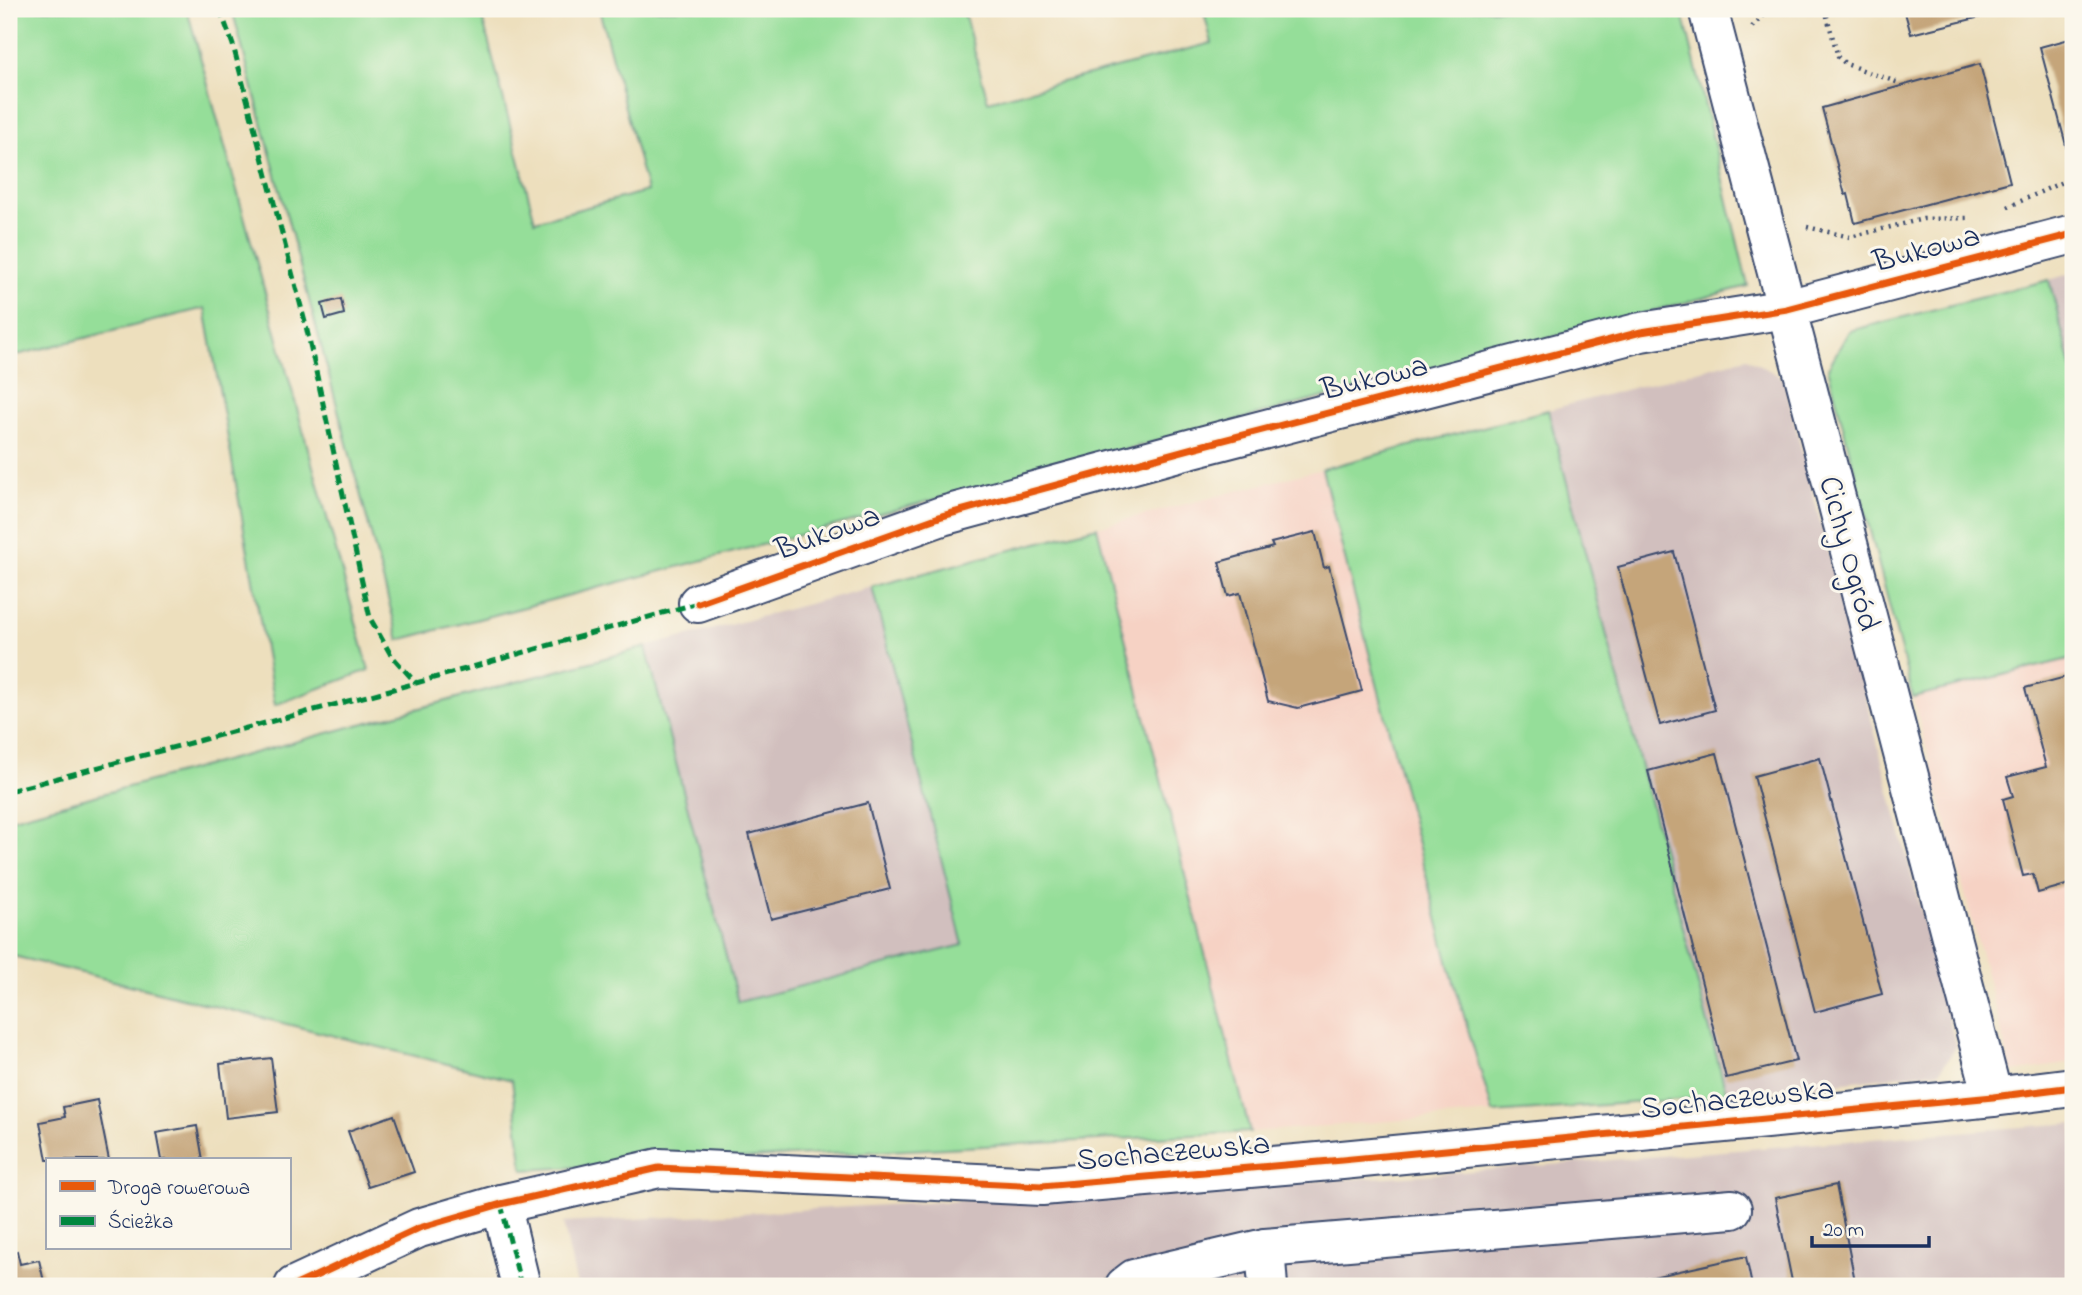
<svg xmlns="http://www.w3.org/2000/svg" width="2082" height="1295" font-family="'Indie Flower',sans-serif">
	<rect width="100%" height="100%" fill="#fbf7ec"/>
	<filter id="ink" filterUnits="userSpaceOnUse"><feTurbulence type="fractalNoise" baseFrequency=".0143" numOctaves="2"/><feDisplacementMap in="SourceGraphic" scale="14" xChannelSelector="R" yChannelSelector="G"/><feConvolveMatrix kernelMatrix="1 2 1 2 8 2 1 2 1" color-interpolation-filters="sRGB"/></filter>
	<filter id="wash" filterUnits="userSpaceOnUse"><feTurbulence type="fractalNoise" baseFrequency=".00686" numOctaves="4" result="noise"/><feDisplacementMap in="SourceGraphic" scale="28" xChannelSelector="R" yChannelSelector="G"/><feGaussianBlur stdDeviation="1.57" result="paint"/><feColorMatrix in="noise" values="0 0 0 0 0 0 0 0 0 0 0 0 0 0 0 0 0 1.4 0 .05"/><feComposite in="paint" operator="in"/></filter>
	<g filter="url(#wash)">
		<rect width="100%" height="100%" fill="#eddfbd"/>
		<!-- built -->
		<g fill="#f6d2c4">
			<polygon points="1322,469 1450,969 1493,1113 1250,1132 1097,527"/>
			<polygon points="2073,658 2073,1063 2012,1072 1913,697"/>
		</g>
		<!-- industrial -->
		<g fill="#d1bfbe">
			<polygon points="2073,273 2073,374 2049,280"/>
			<polygon points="1747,358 1783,378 1956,1047 1940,1071 1727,1096 1548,410"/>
			<polygon points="872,587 963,945 738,1002 646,647"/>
			<polygon points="2073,1123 2073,1286 577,1286 563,1223 1423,1175"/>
		</g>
		<!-- green -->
		<g fill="#95de99" stroke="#58867c" stroke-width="2">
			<polygon points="9,9 187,9 369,670 275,705 205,308 9,357"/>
			<polygon points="232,9 480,9 535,221 647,191 599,9 963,9 988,101 1212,43 1203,9 1682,9 1748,286 399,640"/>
			<polygon points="2049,280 2073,374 2073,658 1913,697 1828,368 1849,331"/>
			<polygon points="1548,410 1727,1096 1493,1113 1450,969 1322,469"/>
			<polygon points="1097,527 1250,1132 523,1170 512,1080 9,955 9,819 646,647 738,1002 963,945 872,587"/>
		</g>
		<g id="blocks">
			<!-- building -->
			<g fill="#c5a57a">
				<polygon points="1904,9 2009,9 2009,10 1911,34"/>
				<polygon points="2073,38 2073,168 2072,168 2040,47"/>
				<polygon points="1980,64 2010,182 1855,223 1848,194 1845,195 1822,108"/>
				<polygon points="341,299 344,314 326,319 322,304"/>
				<polygon points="1315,532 1324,568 1329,566 1362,691 1298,708 1268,701 1240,593 1228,596 1219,562 1273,547 1271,543"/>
				<polygon points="1674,552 1715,710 1660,725 1618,567"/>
				<polygon points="2073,675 2073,883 2038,893 2033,874 2023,876 2003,799 2013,796 2007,777 2046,767 2025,688"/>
				<polygon points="1717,753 1796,1061 1726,1078 1648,771"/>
				<polygon points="1820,758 1882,994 1815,1012 1754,776"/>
				<polygon points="868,803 890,889 771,919 749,834"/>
				<polygon points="271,1058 278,1112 226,1118 220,1064"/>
				<polygon points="97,1100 109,1160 47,1160 40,1122 65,1117 63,1107"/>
				<polygon points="394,1115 414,1172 368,1187 348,1131"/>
				<polygon points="197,1126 203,1160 161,1160 156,1133"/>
				<polygon points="1836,1185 1856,1286 1793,1286 1775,1198"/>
				<polygon points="17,1251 20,1264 39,1260 45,1286 9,1286 9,1253"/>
				<polygon points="1742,1257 1746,1257 1752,1286 1613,1286"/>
			</g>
		</g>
	</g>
	<g filter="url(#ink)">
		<use href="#blocks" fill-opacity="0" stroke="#3a496c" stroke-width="2"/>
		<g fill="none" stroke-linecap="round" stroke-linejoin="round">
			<defs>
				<g id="minor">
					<polyline points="1708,9 1993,1097"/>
					<polyline points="698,603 942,516 1193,448 1641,332 1787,309 2073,234"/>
					<polyline points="501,1204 521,1286"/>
					<polyline points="1265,1248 1268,1286"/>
					<polyline points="294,1286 419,1228 501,1204 659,1168 1042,1186 1342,1160 1993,1097 2073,1087"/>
					<polyline points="1125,1286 1134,1279 1265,1248 1732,1209"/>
				</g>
			</defs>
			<!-- minor casing -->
			<use href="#minor" stroke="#3a496c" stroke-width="42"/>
			<!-- path -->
			<g stroke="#3a496c" stroke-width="4.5" stroke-dasharray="2 5" stroke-linecap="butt">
				<polyline points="1825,9 1838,57 1846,64 1899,83"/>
				<polyline points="1752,27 1764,15 1765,9"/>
				<polyline points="2008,207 2073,177"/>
				<polyline points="1807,227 1850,237 1923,219 1970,218"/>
			</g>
			<!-- minor -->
			<use href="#minor" stroke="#fff" stroke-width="38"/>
			<!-- quiet -->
			<g stroke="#00873e" stroke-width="5" stroke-dasharray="10 5" stroke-linecap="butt">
				<polyline points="220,9 233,45 306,326 370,618 391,655 416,683"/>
				<polyline points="9,791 416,683 698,603"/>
				<polyline points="501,1204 521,1286"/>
			</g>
			<defs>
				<g id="cycleway">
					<polyline points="698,603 942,516 1193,448 1641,332 1787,309 2073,234"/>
					<polyline points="294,1286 419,1228 501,1204 659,1168 1042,1186 1342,1160 1993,1097 2073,1087"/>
				</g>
			</defs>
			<!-- cycleway casing -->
			<use href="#cycleway" stroke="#fbf7ec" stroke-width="11"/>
			<!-- cycleway -->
			<use href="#cycleway" stroke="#e8590c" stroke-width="7"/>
		</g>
	</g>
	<g text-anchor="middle" stroke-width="6" stroke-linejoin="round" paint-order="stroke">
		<!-- street labels -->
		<g font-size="32" fill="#1b2f5e" stroke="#fbf7ec">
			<text transform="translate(1926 247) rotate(-15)" y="11">Bukowa</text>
			<text transform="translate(1374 376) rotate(-14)" y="11">Bukowa</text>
			<text transform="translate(827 531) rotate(-20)" y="11">Bukowa</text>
			<text transform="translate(1851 553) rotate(75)" y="11">Cichy Ogród</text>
			<text transform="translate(1737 1097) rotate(-6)" y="11">Sochaczewska</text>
			<text transform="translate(1173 1150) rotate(-5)" y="11">Sochaczewska</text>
		</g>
	</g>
	<!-- margin -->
	<rect width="2082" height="1295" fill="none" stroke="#fbf7ec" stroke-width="35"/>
	<!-- legend -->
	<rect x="46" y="1158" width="245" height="91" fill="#fbf7ec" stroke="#a1a7b3" stroke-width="2"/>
	<rect x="60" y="1181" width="35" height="10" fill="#e8590c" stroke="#a1a7b3" stroke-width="2"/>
	<text x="108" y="1194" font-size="21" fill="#1b2f5e">Droga rowerowa</text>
	<rect x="60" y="1216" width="35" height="10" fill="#00873e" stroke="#a1a7b3" stroke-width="2"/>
	<text x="108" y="1228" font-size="21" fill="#1b2f5e">Ścieżka</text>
	<!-- scale -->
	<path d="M1812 1236v10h117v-10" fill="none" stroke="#1b2f5e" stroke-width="3.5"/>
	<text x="1823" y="1236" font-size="21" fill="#1b2f5e" stroke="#fbf7ec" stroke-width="5" paint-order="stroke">20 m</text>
</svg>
